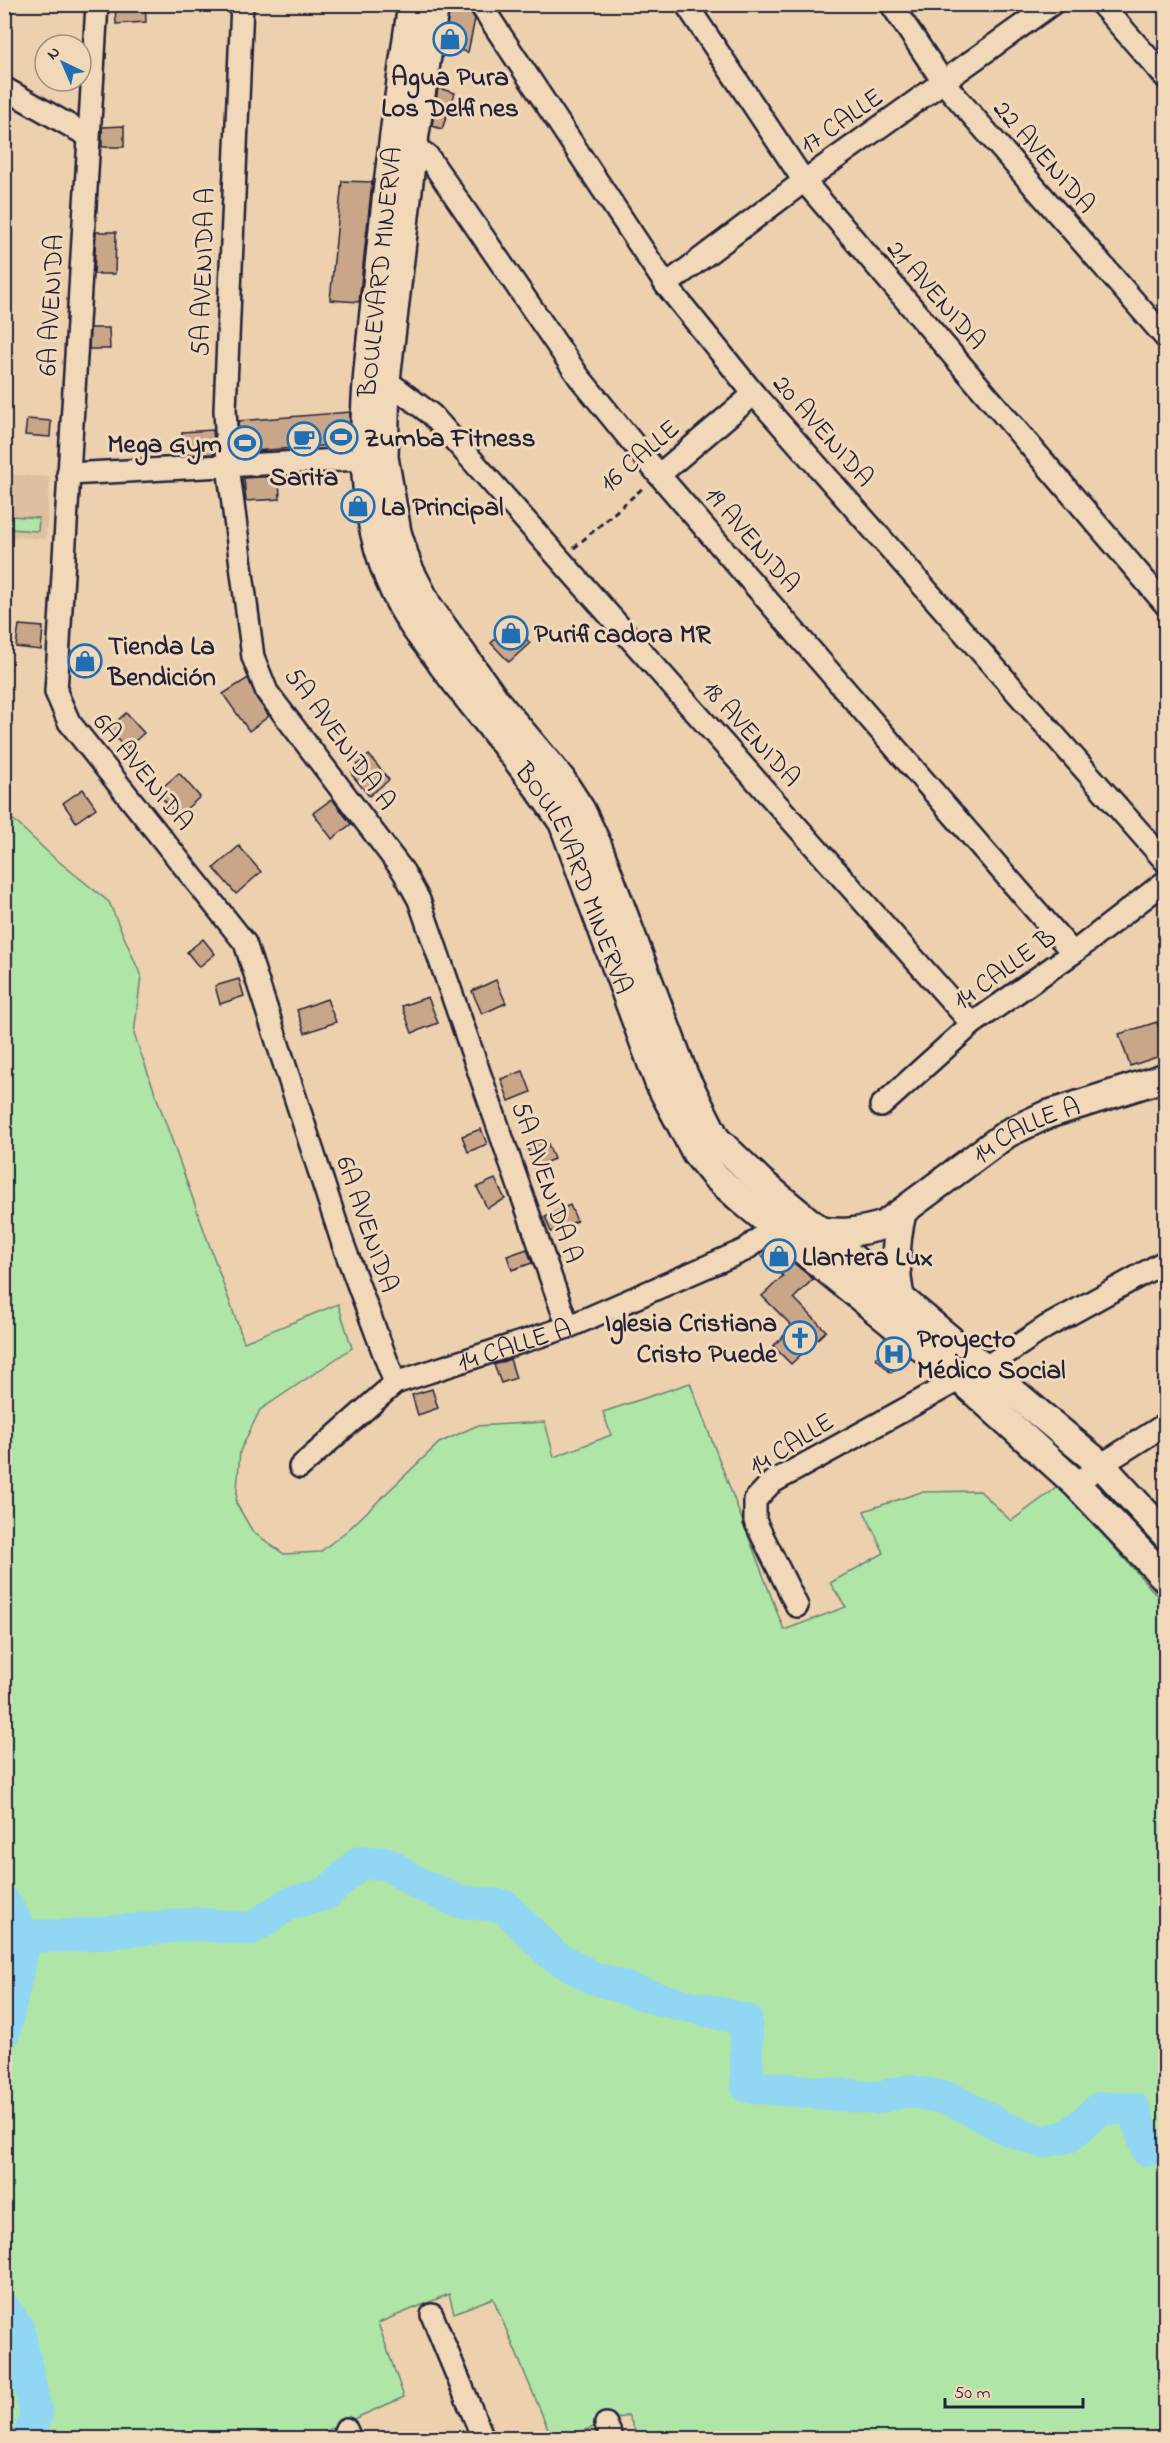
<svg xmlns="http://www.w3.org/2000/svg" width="1170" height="2443" font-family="'Indie Flower',sans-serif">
	<rect width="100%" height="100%" fill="#edd0ae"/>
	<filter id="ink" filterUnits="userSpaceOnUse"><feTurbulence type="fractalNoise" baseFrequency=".0167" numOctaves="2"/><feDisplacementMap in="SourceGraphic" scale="12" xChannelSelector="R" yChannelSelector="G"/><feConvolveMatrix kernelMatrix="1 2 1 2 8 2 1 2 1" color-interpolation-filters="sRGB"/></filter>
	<g filter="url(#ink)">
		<!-- built -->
		<polygon fill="#dec0a1" points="4,474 50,477 46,539 5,536"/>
		<!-- green -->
		<g fill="#afe5a7" stroke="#688471" stroke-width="1.5">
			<polygon points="5,126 11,130 5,176"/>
			<polygon points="11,516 39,518 38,531 10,529"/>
			<polygon points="4,811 52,856 109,902 141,976 134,1034 244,1342 338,1304 352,1348 260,1410 240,1451 236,1503 253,1532 284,1554 320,1552 349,1529 439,1443 476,1426 545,1422 554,1457 611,1435 603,1412 690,1383 784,1630 846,1607 830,1583 884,1553 864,1511 921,1492 980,1491 1011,1521 1059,1486 1165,1604 1165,2438 639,2438 628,2415 563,2438 552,2438 493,2298 454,2313 449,2294 378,2323 404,2397 326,2431 329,2438 5,2438"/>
		</g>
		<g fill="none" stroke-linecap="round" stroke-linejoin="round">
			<!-- river -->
			<g stroke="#91d6f3" stroke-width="33">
				<polyline points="4,1903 25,1936 69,1936 197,1924 251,1929 290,1903 326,1894 359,1863 386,1863 419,1884 457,1901 504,1906 553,1955 591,1977 655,1998 746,2020 747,2086 876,2098 908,2091 951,2099 1005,2128 1043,2142 1069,2136 1100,2108 1134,2109 1147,2150"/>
				<polyline points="4,2032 25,1936"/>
				<polyline points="4,2309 18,2329 36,2415 29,2438"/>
			</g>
		</g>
		<!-- building -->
		<g fill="#caa688" stroke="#22223b" stroke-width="1.5">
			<polygon points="115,4 145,4 146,22 116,24"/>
			<polygon points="450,4 468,7 475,19 468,52 444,47"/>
			<polygon points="438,88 455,93 442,129 432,126"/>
			<polygon points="124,126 124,147 102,147 102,127"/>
			<polygon points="342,181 372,182 359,302 330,300"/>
			<polygon points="96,232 116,232 115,274 94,274"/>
			<polygon points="90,328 109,328 110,349 89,349"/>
			<polygon points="350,412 349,444 240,452 238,421"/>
			<polygon points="27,419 51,421 50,437 25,435"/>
			<polygon points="213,430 215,454 183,455 182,432"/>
			<polygon points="279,476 280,499 246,501 244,478"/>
			<polygon points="512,624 530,643 509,662 491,643"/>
			<polygon points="19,625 43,627 41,650 16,647"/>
			<polygon points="248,678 257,699 269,716 249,731 223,694"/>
			<polygon points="126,713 144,733 126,749 108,729"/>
			<polygon points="369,755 389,780 369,796 352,775 352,769"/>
			<polygon points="179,773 200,797 178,816 157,792"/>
			<polygon points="83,789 96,808 76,822 63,803"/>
			<polygon points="332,799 351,824 332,839 313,813"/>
			<polygon points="239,846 261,872 236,894 214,868"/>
			<polygon points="203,939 215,954 199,967 187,952"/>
			<polygon points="239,979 244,996 220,1004 215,986"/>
			<polygon points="496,980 506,1003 482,1014 472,991"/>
			<polygon points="428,997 438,1023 412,1033 402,1006"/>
			<polygon points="327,999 336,1022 305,1033 297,1010"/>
			<polygon points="1157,1022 1166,1054 1130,1066 1119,1034"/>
			<polygon points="523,1071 531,1092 509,1101 501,1079"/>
			<polygon points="481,1129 487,1144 468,1152 462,1136"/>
			<polygon points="546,1139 554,1159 534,1167 527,1147"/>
			<polygon points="495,1179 505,1199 487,1208 477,1187"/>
			<polygon points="570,1205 577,1221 551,1232 545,1217"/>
			<polygon points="772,1245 813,1279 794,1298 826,1331 791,1364 773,1346 793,1327 762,1296 783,1276 760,1254"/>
			<polygon points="527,1249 532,1263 512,1270 507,1256"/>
			<polygon points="891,1343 907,1356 891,1373 876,1358"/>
			<polygon points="510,1359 516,1378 501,1383 494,1365"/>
			<polygon points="432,1389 438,1408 418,1415 412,1395"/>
		</g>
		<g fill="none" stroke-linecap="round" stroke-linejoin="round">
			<defs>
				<g id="minor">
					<polyline points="97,4 56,692 69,722 245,943 343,1244 395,1383"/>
					<polyline points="242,4 225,410 228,466 253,657 267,692 403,871 419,900 568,1327"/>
					<polyline points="480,4 666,285 754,394 1166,862"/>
					<polyline points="686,4 804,181 1166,605"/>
					<polyline points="891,4 944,83 1166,338"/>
					<polyline points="1101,4 1166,78"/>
					<polyline points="4,88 88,136"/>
					<polyline points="413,147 427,155 579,377 659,475 1073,953"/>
					<polyline points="666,285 804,181 1052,4"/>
					<polyline points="386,380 432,415 972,1024"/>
					<polyline points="68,474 381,458"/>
					<polyline points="659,475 754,394"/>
					<polyline points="881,1106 972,1024 1073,953 1166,881"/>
					<polyline points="983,1369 1046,1327 1166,1261"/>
					<path id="s1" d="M300,1467L395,1383L568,1327L745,1250L775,1226"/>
					<polyline points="1076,1484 1101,1465 1166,1424"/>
					<polyline points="797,1606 755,1521 755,1500 771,1483 960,1379"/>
					<polyline points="432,2315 483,2438"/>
					<polyline points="606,2424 612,2438"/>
					<polyline points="346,2429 350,2438"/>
				</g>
				<g id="tertiary">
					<path id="s2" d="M412,4C399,91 388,178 379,266C367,383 343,514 410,620C419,635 432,649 442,664C482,717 526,767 563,823L659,1083L696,1153L715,1176L743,1201L960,1379L1076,1484L1166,1579"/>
					<polyline points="435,4 413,147 386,380 384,457 397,532 408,567 428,606 498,704 561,779 581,810 597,844 684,1075 716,1139 760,1181 1101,1465 1166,1535"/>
					<path id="s3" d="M820,1231C844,1234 861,1232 884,1225L1008,1133L1046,1115L1166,1077"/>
					<path d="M900,1297C894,1268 895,1242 902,1213"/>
				</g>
			</defs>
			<!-- minor casing -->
			<use href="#minor" stroke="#22223b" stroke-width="26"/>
			<!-- tertiary casing -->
			<use href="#tertiary" stroke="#22223b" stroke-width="32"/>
			<!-- path -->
			<polyline stroke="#22223b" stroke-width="3" stroke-dasharray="6 4.5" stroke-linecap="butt" points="574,548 644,487"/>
			<!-- minor -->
			<use href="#minor" stroke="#f0d8b8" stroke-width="21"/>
			<!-- tertiary -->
			<use href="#tertiary" stroke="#f0d8b8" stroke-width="27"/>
		</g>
	</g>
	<!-- icons -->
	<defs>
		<symbol id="shop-ring" viewBox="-11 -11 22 22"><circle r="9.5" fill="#f0d8b8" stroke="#1f6fb2" stroke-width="1.5"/><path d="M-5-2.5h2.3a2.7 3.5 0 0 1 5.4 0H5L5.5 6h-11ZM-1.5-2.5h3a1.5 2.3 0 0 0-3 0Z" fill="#1f6fb2"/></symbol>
		<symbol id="stadium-ring" viewBox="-11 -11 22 22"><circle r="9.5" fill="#f0d8b8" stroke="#1f6fb2" stroke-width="1.5"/><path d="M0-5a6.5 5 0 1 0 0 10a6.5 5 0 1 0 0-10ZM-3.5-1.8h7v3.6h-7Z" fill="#1f6fb2"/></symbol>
		<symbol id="cafe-ring" viewBox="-11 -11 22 22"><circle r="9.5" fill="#f0d8b8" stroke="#1f6fb2" stroke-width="1.5"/><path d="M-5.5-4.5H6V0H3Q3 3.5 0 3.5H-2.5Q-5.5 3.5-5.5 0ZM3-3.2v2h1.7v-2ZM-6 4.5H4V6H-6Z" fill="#1f6fb2"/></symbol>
		<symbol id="church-ring" viewBox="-11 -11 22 22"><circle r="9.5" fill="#f0d8b8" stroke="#1f6fb2" stroke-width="1.5"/><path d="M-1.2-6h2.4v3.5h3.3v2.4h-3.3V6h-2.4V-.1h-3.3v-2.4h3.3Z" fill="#1f6fb2"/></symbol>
		<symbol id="hospital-ring" viewBox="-11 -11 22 22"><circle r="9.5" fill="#f0d8b8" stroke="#1f6fb2" stroke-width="1.5"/><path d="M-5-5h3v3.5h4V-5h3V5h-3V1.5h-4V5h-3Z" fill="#1f6fb2"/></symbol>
	</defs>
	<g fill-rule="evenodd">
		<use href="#shop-ring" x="431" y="20" width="38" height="38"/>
		<use href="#stadium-ring" x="322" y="418" width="38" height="38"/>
		<use href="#cafe-ring" x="285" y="420" width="38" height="38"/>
		<use href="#stadium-ring" x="226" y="424" width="38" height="38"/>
		<use href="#shop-ring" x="339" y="487" width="38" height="38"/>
		<use href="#shop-ring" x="492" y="614" width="38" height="38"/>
		<use href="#shop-ring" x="66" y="642" width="38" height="38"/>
		<use href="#shop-ring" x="760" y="1237" width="38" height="38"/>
		<use href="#church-ring" x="781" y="1319" width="38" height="38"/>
		<use href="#hospital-ring" x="875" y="1335" width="38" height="38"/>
	</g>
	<g text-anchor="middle" stroke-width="6" stroke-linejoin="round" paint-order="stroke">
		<!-- poi labels -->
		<g font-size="27" font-weight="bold" fill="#22223b" stroke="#f0d8b8" text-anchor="start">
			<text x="450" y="85" text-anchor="middle">Agua Pura<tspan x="450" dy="31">Los Delfines</tspan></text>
			<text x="364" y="446">Zumba Fitness</text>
			<text x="222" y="452" text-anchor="end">Mega Gym</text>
			<text x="304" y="485" text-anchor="middle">Sarita</text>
			<text x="381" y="515">La Principal</text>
			<text x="534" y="642">Purificadora MR</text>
			<text x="108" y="654">Tienda La<tspan x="108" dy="31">Bendición</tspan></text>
			<text x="802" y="1265">Llantera Lux</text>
			<text x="777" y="1331" text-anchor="end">Iglesia Cristiana<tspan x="777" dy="31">Cristo Puede</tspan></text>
			<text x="917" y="1347">Proyecto<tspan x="917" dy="31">Médico Social</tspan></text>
		</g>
		<!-- street labels -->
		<g font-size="27" fill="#22223b" stroke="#f0d8b8">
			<text transform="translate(841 120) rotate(-35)" y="9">17 CALLE</text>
			<text transform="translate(1045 156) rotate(49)" y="9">22 AVENIDA</text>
			<text transform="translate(202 272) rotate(-88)" y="9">5A AVENIDA A</text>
			<text transform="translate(379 272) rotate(-84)" y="9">BOULEVARD MINERVA</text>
			<text transform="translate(937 294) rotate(49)" y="9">21 AVENIDA</text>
			<text transform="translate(50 305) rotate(-87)" y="9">6A AVENIDA</text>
			<text transform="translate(824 430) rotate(49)" y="9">20 AVENIDA</text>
			<text transform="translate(639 455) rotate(-41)" y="9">16 CALLE</text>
			<text transform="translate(753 539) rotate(49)" y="9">19 AVENIDA</text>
			<text transform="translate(752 733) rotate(48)" y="9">18 AVENIDA</text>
			<text transform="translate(341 738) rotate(54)" y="9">5A AVENIDA A</text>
			<text transform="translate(144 771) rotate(51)" y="9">6A AVENIDA</text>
			<text dy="9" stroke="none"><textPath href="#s2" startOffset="936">BOULEVARD MINERVA</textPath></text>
			<text transform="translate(1004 968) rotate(-36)" y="9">14 CALLE B</text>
			<text dy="9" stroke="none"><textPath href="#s3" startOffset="237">14 CALLE A</textPath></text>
			<text transform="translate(548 1182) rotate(71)" y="9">5A AVENIDA A</text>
			<text transform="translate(368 1224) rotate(71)" y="9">6A AVENIDA</text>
			<text dy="9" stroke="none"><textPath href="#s1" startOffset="252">14 CALLE A</textPath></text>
			<text transform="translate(791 1443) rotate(-32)" y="9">14 CALLE</text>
		</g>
	</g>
	<!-- margin -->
	<rect width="1170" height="2443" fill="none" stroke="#f0d8b8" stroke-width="24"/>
	<rect x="12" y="12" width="1146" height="2419" fill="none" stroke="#22223b" stroke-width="2" filter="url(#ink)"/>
	<!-- north arrow -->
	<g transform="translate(63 63) rotate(316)"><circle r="28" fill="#f0d8b8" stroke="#9e8f86" stroke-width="1.5"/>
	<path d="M0-4.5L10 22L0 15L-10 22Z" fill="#1f6fb2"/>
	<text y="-9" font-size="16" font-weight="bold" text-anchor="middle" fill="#22223b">N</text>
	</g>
	<!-- scale -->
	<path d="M945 2398v9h138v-9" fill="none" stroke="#22223b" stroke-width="3"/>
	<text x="954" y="2398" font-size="18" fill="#22223b" stroke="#f0d8b8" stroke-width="4.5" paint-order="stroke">50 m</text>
</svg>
